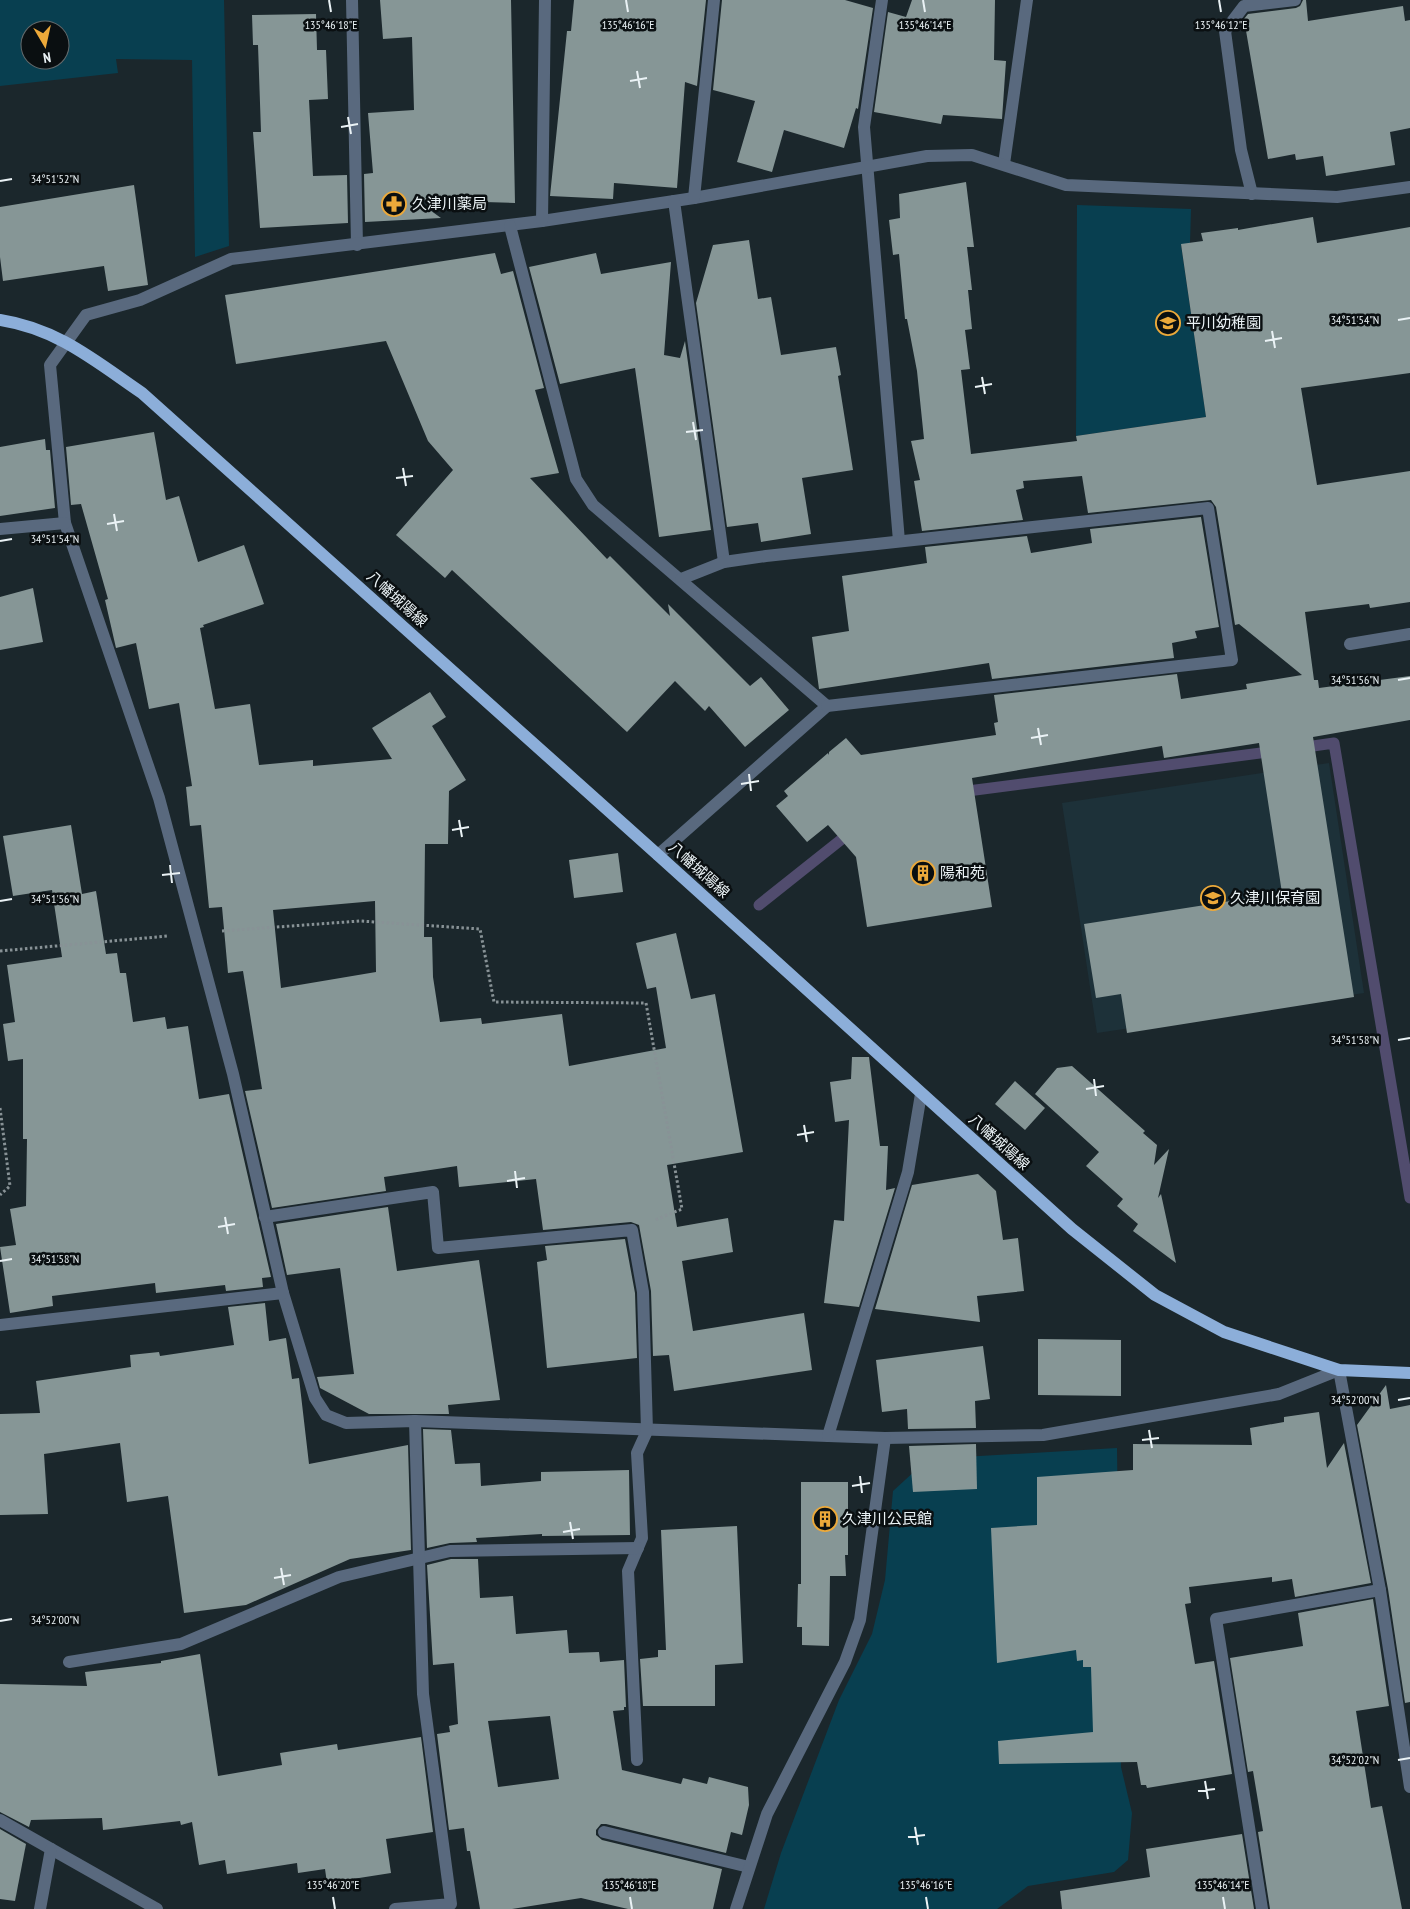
<svg xmlns="http://www.w3.org/2000/svg" width="1410" height="1909" font-family="'PT Sans Narrow','Noto Sans JP',sans-serif">
	<rect width="100%" height="100%" fill="#1b272c"/>
	<!-- built -->
	<polygon fill="#1d3139" points="1329,763 1364,993 1097,1033 1062,803"/>
	<!-- green -->
	<g fill="#083f50" fill-rule="evenodd">
		<path d="M0,0H224L229,246L195,257L192,60L116,59L118,73L0,86ZM30,30H60V60H30Z"/>
		<polygon points="1077,205 1191,209 1190,243 1181,245 1206,417 1076,436"/>
		<polygon points="1117,1448 1121,1767 1132,1813 1128,1860 1114,1872 1028,1886 997,1909 764,1909 781,1853 839,1700 872,1634 885,1580 893,1491 928,1459"/>
	</g>
	<g fill="none" stroke-linecap="round" stroke-linejoin="round">
		<!-- stream -->
		<g stroke="#514c6e" stroke-width="11">
			<polyline points="1299,748 1334,743 1410,1198"/>
			<polyline points="960,792 1276,751"/>
			<polyline points="759,905 852,831"/>
		</g>
	</g>
	<!-- building -->
	<g fill="#869696" fill-rule="evenodd">
		<polygon points="380,0 511,0 515,203 416,200 441,218 365,222 364,174 373,173 368,113 414,110 412,37 383,39"/>
		<polygon points="574,0 706,0 697,86 685,82 677,188 614,183 613,199 550,196 567,31 571,31"/>
		<polygon points="722,0 845,0 873,8 858,109 856,108 844,148 784,130 772,172 737,162 755,101 713,90"/>
		<polygon points="912,0 995,0 994,60 1006,61 1002,119 943,115 941,124 874,112 888,12 906,17"/>
		<polygon points="1303,0 1306,0 1308,21 1403,6 1405,21 1410,20 1410,128 1390,132 1395,165 1326,176 1323,156 1296,160 1295,154 1268,159 1244,19 1248,14 1296,8 1300,6"/>
		<polygon points="316,14 317,50 326,50 328,99 309,100 313,176 347,175 348,223 260,228 253,132 261,132 258,45 253,45 252,15"/>
		<polygon points="966,182 974,247 967,247 972,290 968,290 972,329 965,330 970,369 961,370 971,454 1077,441 1076,436 1206,417 1181,244 1203,241 1201,233 1238,228 1238,230 1313,217 1317,243 1410,227 1410,373 1301,388 1317,485 1410,471 1410,602 1370,608 1369,604 1305,612 1314,680 1318,680 1319,688 1410,676 1410,720 1313,737 1354,997 1127,1033 1121,994 1096,998 1084,924 1282,893 1259,743 1164,758 1162,746 972,778 992,907 867,927 856,857 828,825 807,842 776,806 788,796 784,791 828,753 829,755 829,752 846,738 861,755 996,735 994,723 998,722 994,695 1177,674 1181,699 1247,689 1246,684 1302,675 1239,624 1235,625 1216,507 1211,500 1088,513 1082,476 1023,481 1024,488 1016,490 1023,520 922,531 914,481 920,480 911,441 924,439 917,371 907,319 905,319 899,254 893,255 889,220 900,218 899,194"/>
		<polygon points="134,185 148,285 108,291 104,266 3,281 0,257 0,207"/>
		<polygon points="749,240 758,299 771,297 781,355 836,347 841,375 838,376 853,470 802,478 811,534 761,542 758,523 727,527 696,303 713,245"/>
		<polygon points="495,253 501,274 513,271 544,388 535,390 559,473 530,478 607,559 610,556 670,616 668,604 750,686 761,677 789,710 745,747 709,706 705,711 675,681 627,732 452,570 445,578 396,535 453,470 428,441 386,341 236,364 225,295"/>
		<polygon points="596,253 601,274 671,262 664,355 680,358 685,341 711,530 659,537 635,368 560,384 529,267"/>
		<path d="M154,432L166,500L179,496L198,562L244,545L264,604L203,625L204,627L200,628L215,709L250,704L259,765L313,760V766L392,759L372,728L430,692L446,717L432,726L466,780L449,791L448,844H425L424,937H432L433,977L440,1022L481,1018L482,1024L562,1014L569,1066L666,1048L656,987L647,989L636,943L676,933L691,999L715,994L743,1152L667,1165L677,1227L728,1218L733,1252L682,1261L693,1331L804,1313L812,1370L674,1391L669,1355L653,1356L651,1291L639,1225L631,1222L543,1230L536,1179L459,1187L457,1166L384,1177L386,1191L272,1208L245,1091L262,1089L243,971L228,973L222,907L209,908L201,825L190,826L186,787L192,786L179,703L149,709L136,643L116,648L105,600L108,599L81,504L71,505L66,447ZM375,901L376,972L281,988L273,910Z"/>
		<polygon points="45,439 46,450 50,450 55,508 0,516 0,447"/>
		<polygon points="1201,517 1219,627 1195,631 1197,638 1172,643 1174,658 992,679 989,663 819,689 812,637 849,631 842,576 927,563 925,547 1027,536 1031,553 1092,543 1090,529"/>
		<polygon points="33,588 43,642 0,650 0,597"/>
		<polygon points="71,825 82,894 96,891 106,954 117,953 120,973 126,973 133,1022 165,1017 167,1029 188,1026 199,1099 229,1094 271,1277 262,1278 263,1287 226,1291 225,1285 156,1293 155,1283 52,1296 53,1306 10,1313 0,1247 16,1245 10,1209 26,1206 27,1139 23,1139 23,1059 8,1061 3,1024 15,1022 7,965 62,957 52,890 13,896 3,836"/>
		<polygon points="618,853 623,892 574,898 569,860"/>
		<polygon points="852,1057 869,1057 880,1146 888,1146 886,1190 895,1188 859,1307 824,1303 834,1220 844,1221 849,1120 835,1122 830,1082 851,1079"/>
		<polygon points="1072,1066 1145,1131 1143,1133 1157,1145 1154,1165 1169,1149 1158,1198 1161,1194 1176,1263 1133,1231 1138,1224 1117,1206 1123,1199 1086,1166 1099,1152 1035,1094 1057,1068"/>
		<polygon points="1015,1081 1045,1108 1025,1130 995,1104"/>
		<polygon points="978,1174 996,1191 1003,1240 1018,1238 1024,1291 977,1296 980,1322 875,1309 912,1185"/>
		<polygon points="388,1207 397,1271 479,1260 500,1400 448,1405 449,1414 369,1414 320,1388 317,1377 354,1374 340,1268 287,1275 276,1224"/>
		<polygon points="625,1239 635,1293 637,1358 547,1368 537,1262 547,1260 545,1246"/>
		<polygon points="265,1303 269,1341 286,1338 292,1379 299,1378 309,1464 408,1445 411,1550 350,1559 246,1605 184,1613 168,1496 127,1502 120,1443 44,1454 48,1514 0,1515 0,1414 40,1413 36,1381 131,1367 130,1355 159,1352 160,1356 234,1345 228,1307"/>
		<polygon points="1038,1339 1121,1340 1121,1396 1038,1395"/>
		<polygon points="983,1346 990,1399 975,1401 976,1428 908,1429 907,1409 882,1412 876,1360"/>
		<polygon points="1386,1385 1390,1409 1410,1405 1410,1702 1405,1703 1388,1589 1357,1425"/>
		<polygon points="1319,1412 1327,1468 1344,1443 1371,1583 1295,1597 1292,1579 1272,1582 1272,1577 1189,1587 1191,1603 1185,1604 1195,1664 1214,1661 1232,1774 1147,1788 1146,1785 1141,1785 1137,1762 999,1764 998,1741 1093,1732 1091,1667 1083,1667 1083,1660 1077,1661 1076,1650 997,1663 991,1528 1037,1525 1037,1477 1133,1470 1133,1444 1252,1445 1250,1428 1284,1422 1284,1417"/>
		<polygon points="423,1429 451,1430 455,1464 480,1463 481,1486 541,1481 541,1472 629,1470 630,1535 542,1536 542,1534 476,1538 477,1542 450,1543 427,1548"/>
		<polygon points="976,1444 977,1489 913,1492 909,1446"/>
		<polygon points="801,1482 848,1482 848,1555 845,1555 846,1576 830,1576 829,1646 802,1645 802,1627 797,1627 798,1584 801,1584"/>
		<polygon points="737,1526 743,1663 715,1665 715,1706 643,1706 640,1659 658,1657 658,1650 666,1650 661,1530"/>
		<path d="M451,1559H478L480,1598L513,1596L516,1634L567,1630L569,1653L599,1652L600,1662L624,1660L626,1707H624V1710L613,1711L622,1770L681,1784L683,1778L707,1784L709,1777L748,1787L749,1805L742,1835L731,1832L726,1853L606,1824H601L596,1830V1835L602,1840L722,1869L713,1909H628L581,1898L512,1909H480L470,1851H467L464,1828L449,1830L437,1734L450,1732L449,1726L458,1724L454,1663L433,1665L427,1565ZM550,1716L559,1779L498,1787L488,1721Z"/>
		<polygon points="1373,1599 1389,1706 1356,1711 1371,1808 1382,1806 1402,1909 1270,1909 1258,1832 1263,1831 1253,1771 1248,1772 1230,1658 1303,1646 1298,1613"/>
		<polygon points="200,1654 218,1776 282,1765 280,1753 337,1744 338,1750 421,1737 433,1832 386,1839 391,1873 327,1883 325,1869 298,1873 297,1863 227,1874 225,1860 199,1865 192,1822 181,1825 180,1821 103,1830 102,1818 31,1820 29,1827 0,1812 0,1684 87,1686 85,1672 161,1663 161,1661"/>
		<polygon points="0,1829 26,1844 15,1901 0,1899"/>
		<polygon points="1242,1834 1254,1909 1062,1909 1060,1891 1150,1877 1146,1849"/>
	</g>
	<g fill="none" stroke-linecap="round" stroke-linejoin="round">
		<!-- path -->
		<g stroke="#889296" stroke-width="3" stroke-dasharray="2.5 2.5" stroke-linecap="butt">
			<polyline points="222,931 360,921 480,929 494,1002 646,1003 682,1209 655,1220"/>
			<polyline points="0,951 168,936"/>
			<polyline points="0,1108 10,1186 0,1195"/>
		</g>
		<!-- minor -->
		<g stroke="#59697e" stroke-width="12">
			<polyline points="352,0 357,245"/>
			<polyline points="882,0 864,127 899,541"/>
			<polyline points="1004,164 1027,0"/>
			<polyline points="1410,187 1337,197 1066,185 972,155 927,156 694,198 542,221 231,259 140,300 86,315 50,365 65,523 159,798 233,1074 283,1293 315,1398 326,1415 346,1423 415,1421 828,1436 885,1438 1043,1435 1279,1394 1339,1370 1380,1590 1410,1787"/>
			<polyline points="1252,194 1241,150 1225,31 1244,6 1295,0"/>
			<polyline points="694,198 714,0"/>
			<polyline points="674,201 724,562"/>
			<polyline points="542,221 545,0"/>
			<polyline points="510,226 576,479 593,505 827,706 658,855"/>
			<polyline points="0,529 65,523"/>
			<polyline points="681,579 724,562 766,556 1208,508 1232,660 827,706"/>
			<polyline points="1350,644 1410,634"/>
			<polyline points="265,1217 433,1192 438,1248 632,1230 643,1292 647,1431 637,1453 642,1538 628,1571 637,1760"/>
			<polyline points="0,1325 283,1293"/>
			<polyline points="828,1436 908,1172 921,1094"/>
			<polyline points="69,1662 181,1644 339,1577 450,1551 638,1548"/>
			<polyline points="0,1820 157,1909"/>
			<polyline points="604,1832 749,1867"/>
			<polyline points="40,1909 51,1849"/>
			<polyline points="395,1909 451,1904 423,1694 415,1421"/>
			<polyline points="736,1909 767,1814 845,1662 860,1620 885,1438"/>
			<polyline points="1262,1909 1216,1619 1380,1590"/>
		</g>
		<!-- major -->
		<path stroke="#8caed9" stroke-width="12" d="M0,320C58,329 95,361 142,393L658,855L1072,1229L1155,1295L1224,1332L1339,1370L1410,1373"/>
	</g>
	<!-- ticks -->
	<path fill="none" stroke="#eaf2f5" stroke-width="2" d="M329,0L331,12M626,0L628,12M923,0L925,12M1219,0L1221,12M637,71L640,88M630,81L647,78M348,117L351,134M341,127L358,124M0,181L12,179M1398,320L1410,318M1272,331L1275,348M1265,341L1282,338M982,377L985,394M975,387L992,384M693,422L696,440M686,432L703,430M403,468L406,486M396,478L413,476M114,514L117,531M107,524L124,521M0,541L12,539M1398,680L1410,678M1038,728L1041,745M1031,738L1048,735M749,774L751,791M741,784L759,781M459,820L462,837M452,830L469,827M170,865L172,883M162,875L180,873M0,901L12,899M1398,1040L1410,1038M1094,1079L1096,1096M1086,1089L1104,1086M804,1125L807,1142M797,1135L814,1132M515,1171L517,1188M507,1181L525,1178M225,1217L228,1234M218,1227L235,1224M0,1261L12,1259M1398,1400L1410,1398M1149,1430L1152,1448M1142,1440L1159,1438M860,1476L862,1493M852,1486L870,1483M570,1522L573,1539M563,1532L580,1529M281,1568L284,1585M274,1578L291,1575M0,1621L12,1619M1398,1760L1410,1758M1205,1781L1208,1799M1198,1791L1215,1789M915,1827L918,1845M908,1837L925,1835M333,1897L335,1909M630,1897L632,1909M926,1897L928,1909M1223,1897L1225,1909"/>
	<!-- icons -->
	<defs>
		<symbol id="pharmacy-ring" viewBox="-11 -11 22 22"><circle r="9.5" fill="#0a0f11" stroke="#eca93a" stroke-width="1.5"/><path d="M-2-6h4v4h4v4h-4v4h-4v-4h-4v-4h4Z" fill="#eca93a"/></symbol>
		<symbol id="school-ring" viewBox="-11 -11 22 22"><circle r="9.5" fill="#0a0f11" stroke="#eca93a" stroke-width="1.5"/><path d="M0-5L7-2L0 1L-7-2ZM-4 1L0 2.5L4 1V4Q0 6-4 4Z" fill="#eca93a"/></symbol>
		<symbol id="building-ring" viewBox="-11 -11 22 22"><circle r="9.5" fill="#0a0f11" stroke="#eca93a" stroke-width="1.5"/><path d="M-4-6H4V6H1V3H-1V6H-4ZM-2.5-4.3h1.7v1.8h-1.7ZM.8-4.3h1.7v1.8H.8ZM-2.5-1h1.7V.8h-1.7ZM.8-1h1.7V.8H.8Z" fill="#eca93a"/></symbol>
	</defs>
	<g fill-rule="evenodd">
		<use href="#pharmacy-ring" x="380" y="190" width="28" height="28"/>
		<use href="#school-ring" x="1154" y="309" width="28" height="28"/>
		<use href="#building-ring" x="909" y="859" width="28" height="28"/>
		<use href="#school-ring" x="1199" y="884" width="28" height="28"/>
		<use href="#building-ring" x="811" y="1505" width="28" height="28"/>
	</g>
	<g text-anchor="middle" stroke-width="5" stroke-linejoin="round" paint-order="stroke">
		<!-- poi labels -->
		<g font-size="15" fill="#eaf2f5" stroke="#0a0f11" text-anchor="start">
			<text x="412" y="209">久津川薬局</text>
			<text x="1186" y="328">平川幼稚園</text>
			<text x="940" y="878">陽和苑</text>
			<text x="1230" y="903">久津川保育園</text>
			<text x="842" y="1524">久津川公民館</text>
		</g>
		<!-- street labels -->
		<g font-size="15" fill="#eaf2f5" stroke="#0a0f11">
			<text transform="translate(397 599) rotate(42)" y="5">八幡城陽線</text>
			<text transform="translate(699 870) rotate(42)" y="5">八幡城陽線</text>
			<text transform="translate(999 1142) rotate(42)" y="5">八幡城陽線</text>
		</g>
	</g>
	<g font-size="12" text-anchor="middle" fill="#eaf2f5" stroke="#0a0f11" stroke-width="5" stroke-linejoin="round" paint-order="stroke">
		<text x="331" y="29">135°46'18"E</text>
		<text x="628" y="29">135°46'16"E</text>
		<text x="925" y="29">135°46'14"E</text>
		<text x="1221" y="29">135°46'12"E</text>
		<text x="55" y="183">34°51'52"N</text>
		<text x="1355" y="324">34°51'54"N</text>
		<text x="55" y="543">34°51'54"N</text>
		<text x="1355" y="684">34°51'56"N</text>
		<text x="55" y="903">34°51'56"N</text>
		<text x="1355" y="1044">34°51'58"N</text>
		<text x="55" y="1263">34°51'58"N</text>
		<text x="1355" y="1404">34°52'00"N</text>
		<text x="55" y="1624">34°52'00"N</text>
		<text x="1355" y="1764">34°52'02"N</text>
		<text x="333" y="1889">135°46'20"E</text>
		<text x="630" y="1889">135°46'18"E</text>
		<text x="926" y="1889">135°46'16"E</text>
		<text x="1223" y="1889">135°46'14"E</text>
	</g>
	<!-- north arrow -->
	<g transform="translate(45 45) rotate(171)"><circle r="24" fill="#0a0f11" stroke="#646a6c"/>
	<path d="M0-4L9 19L0 12L-9 19Z" fill="#eca93a"/>
	<text y="-8" font-size="14" font-weight="bold" text-anchor="middle" fill="#eaf2f5">N</text>
	</g>
</svg>
